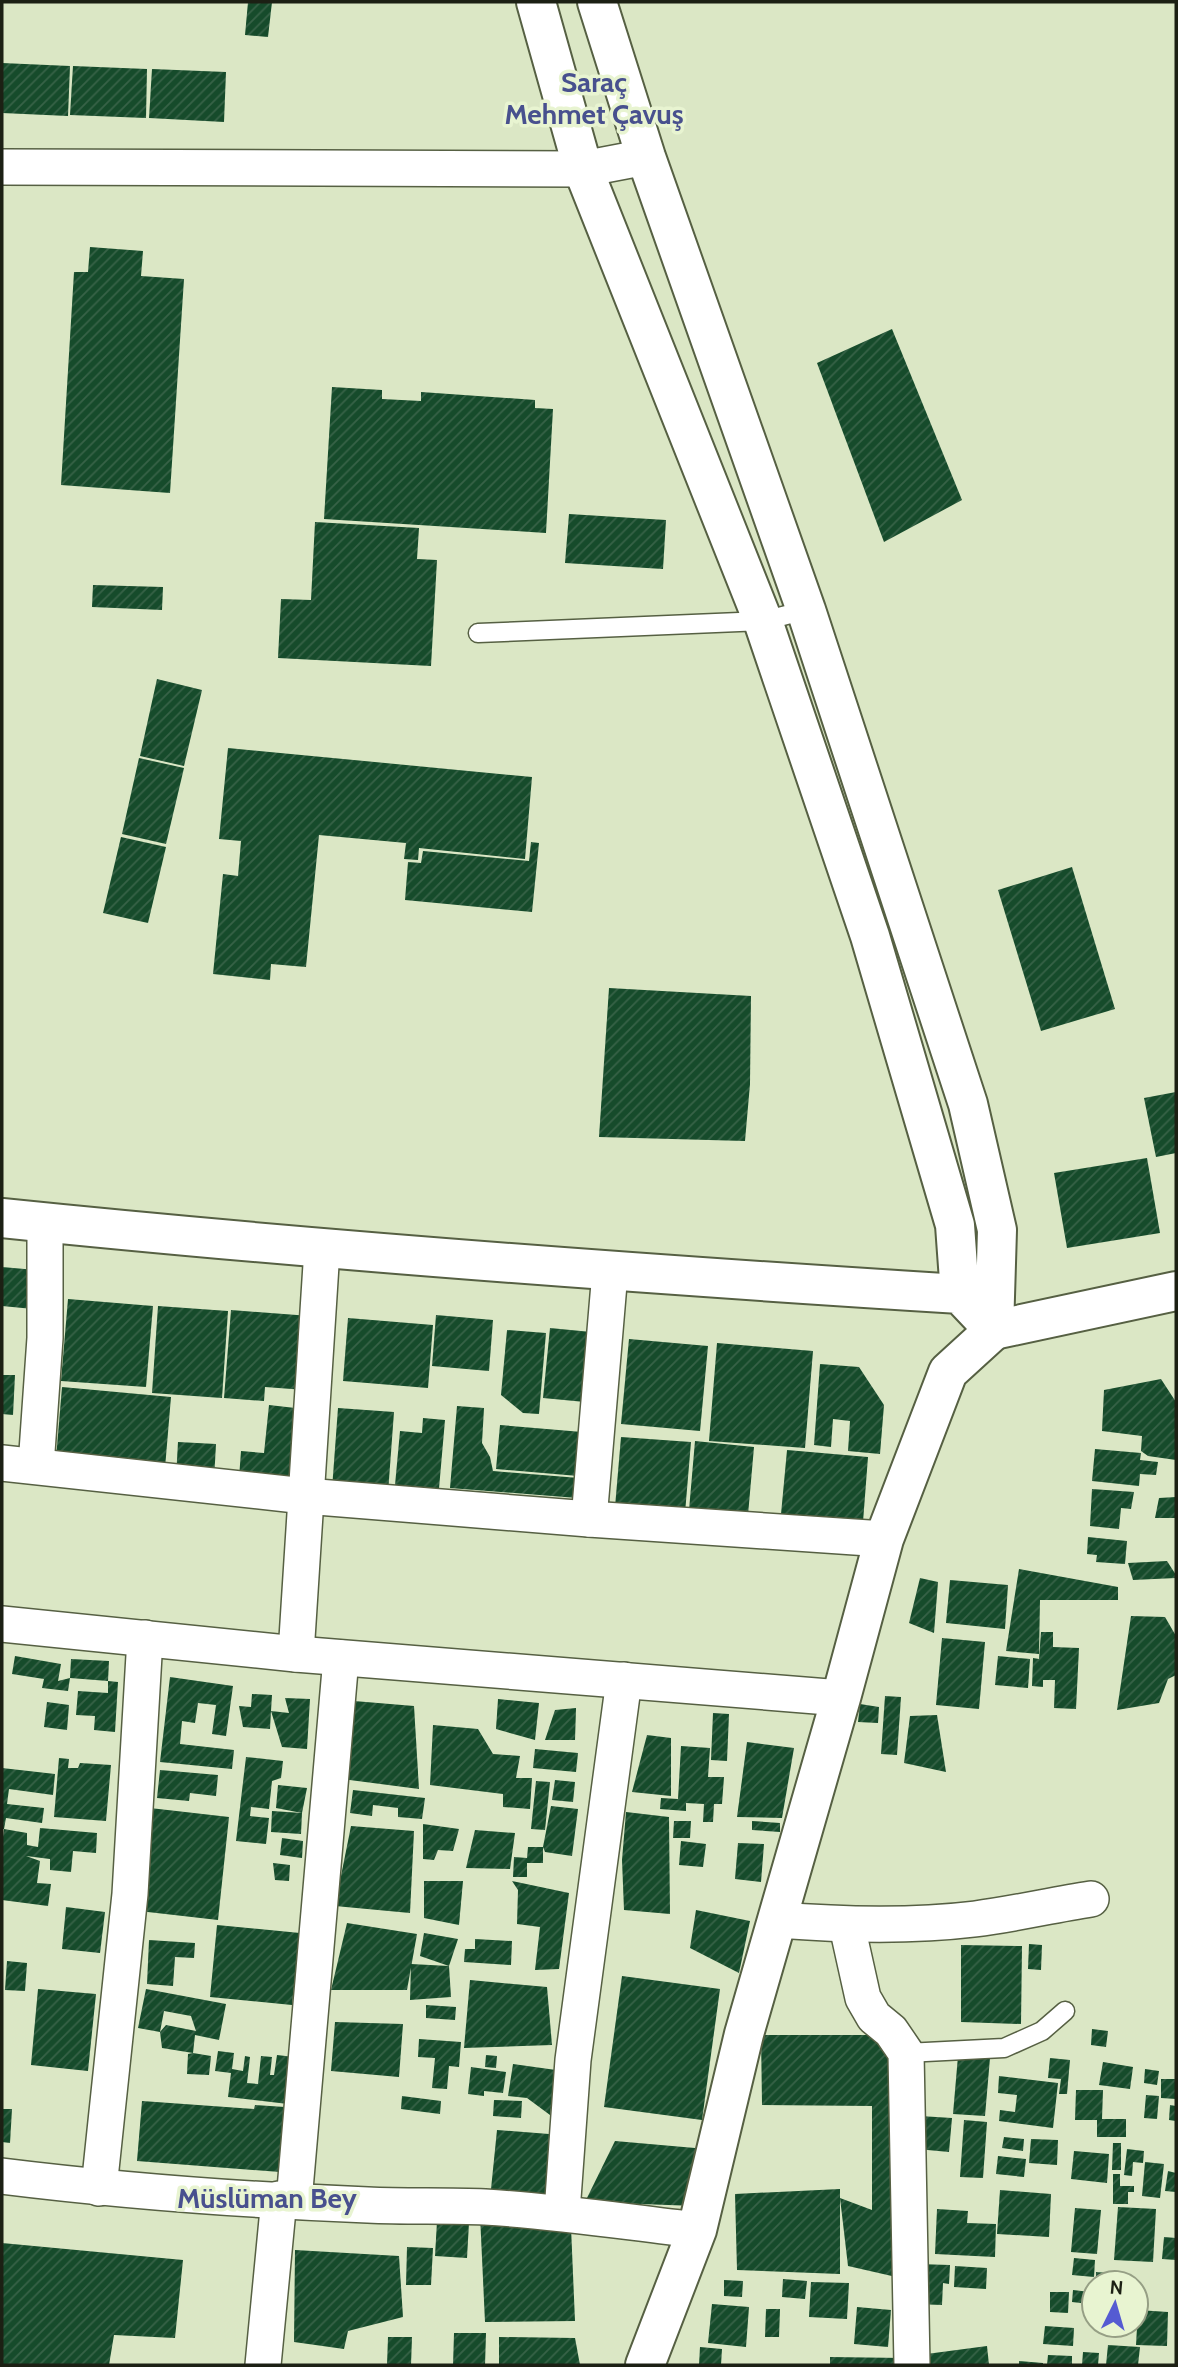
<svg xmlns="http://www.w3.org/2000/svg" width="1178" height="2367" font-family="Cabin,sans-serif">
	<defs>
		<pattern id="building-hatch" width="6" height="6" patternUnits="userSpaceOnUse" patternTransform="scale(1.75)"><rect width="6" height="6" fill="#164b2b"/><path d="M-1 1l2-2M0 6l6-6M5 7l2-2" fill="none" stroke="#376247"/></pattern>
	</defs>
	<rect width="100%" height="100%" fill="#dbe7c5"/>
	<!-- building -->
	<g fill="url(#building-hatch)" fill-rule="evenodd">
		<polygon points="248,2 272,2 268,37 245,35"/>
		<polygon points="2,63 70,66 68,116 2,113"/>
		<polygon points="73,66 147,69 146,118 70,115"/>
		<polygon points="152,69 226,72 224,122 149,118"/>
		<polygon points="90,247 143,251 141,276 184,279 170,493 61,485 74,272 88,272"/>
		<polygon points="892,329 962,500 884,542 817,363"/>
		<polygon points="332,387 382,390 382,399 421,401 421,392 535,400 535,408 553,409 546,533 324,519"/>
		<polygon points="569,514 666,520 663,569 565,563"/>
		<polygon points="315,522 419,528 417,559 437,560 431,666 278,658 281,599 311,600"/>
		<polygon points="93,585 163,587 162,610 92,607"/>
		<polygon points="157,679 202,690 184,766 140,756"/>
		<polygon points="228,748 532,777 525,859 419,848 418,860 404,859 406,843 319,835 306,967 271,964 270,980 213,974 223,874 238,876 241,841 219,839"/>
		<polygon points="139,758 184,768 166,844 122,834"/>
		<polygon points="121,837 166,847 148,923 103,913"/>
		<polygon points="531,842 539,843 532,912 405,900 408,862 421,863 423,851 529,861"/>
		<polygon points="1072,867 1115,1009 1041,1031 998,890"/>
		<polygon points="609,988 751,996 750,1084 745,1141 599,1137"/>
		<polygon points="1176,1092 1176,1153 1156,1157 1144,1098"/>
		<polygon points="1147,1158 1160,1233 1067,1248 1054,1173"/>
		<polygon points="2,1267 36,1270 33,1309 2,1306"/>
		<polygon points="68,1299 153,1306 146,1387 61,1381"/>
		<polygon points="158,1306 228,1311 222,1398 152,1393"/>
		<polygon points="231,1310 310,1316 305,1390 265,1387 264,1401 224,1398"/>
		<polygon points="436,1315 493,1320 489,1371 432,1366"/>
		<polygon points="348,1318 433,1325 428,1388 343,1381"/>
		<polygon points="550,1328 591,1332 585,1402 543,1398"/>
		<polygon points="507,1330 546,1333 539,1414 523,1413 501,1395"/>
		<polygon points="629,1339 708,1346 700,1431 621,1424"/>
		<polygon points="717,1343 813,1351 805,1448 709,1441"/>
		<polygon points="820,1364 859,1367 884,1405 880,1454 848,1451 850,1421 833,1419 831,1447 814,1445"/>
		<polygon points="2,1375 15,1375 13,1415 2,1414"/>
		<polygon points="1161,1379 1176,1402 1176,1460 1148,1456 1141,1451 1142,1436 1102,1431 1104,1390"/>
		<polygon points="62,1387 171,1397 165,1468 56,1458"/>
		<polygon points="269,1405 304,1409 297,1483 239,1478 241,1451 264,1453"/>
		<polygon points="457,1406 484,1408 482,1443 490,1457 493,1471 579,1478 577,1498 450,1488"/>
		<polygon points="338,1408 394,1412 388,1493 332,1489"/>
		<polygon points="423,1418 445,1420 438,1500 394,1496 400,1431 422,1433"/>
		<polygon points="500,1425 582,1432 578,1476 496,1469"/>
		<polygon points="621,1437 691,1442 685,1513 615,1507"/>
		<polygon points="695,1441 754,1447 748,1515 689,1510"/>
		<polygon points="178,1442 216,1444 214,1480 176,1478"/>
		<polygon points="1095,1449 1141,1453 1140,1460 1158,1462 1156,1475 1140,1474 1139,1486 1092,1481"/>
		<polygon points="787,1450 868,1457 863,1522 781,1514"/>
		<polygon points="1092,1489 1134,1492 1131,1509 1121,1508 1119,1529 1090,1526"/>
		<polygon points="1176,1497 1176,1518 1155,1518 1159,1498"/>
		<polygon points="1088,1537 1127,1541 1125,1564 1096,1562 1097,1555 1087,1554"/>
		<polygon points="1167,1561 1176,1575 1176,1578 1133,1580 1128,1563"/>
		<polygon points="1019,1569 1118,1587 1118,1600 1040,1600 1039,1654 1006,1651"/>
		<polygon points="920,1578 938,1582 934,1633 909,1623"/>
		<polygon points="950,1580 1008,1585 1005,1629 946,1623"/>
		<polygon points="1131,1616 1165,1617 1176,1636 1176,1675 1168,1679 1159,1703 1117,1710"/>
		<polygon points="1041,1632 1053,1632 1053,1647 1079,1648 1076,1709 1054,1708 1055,1680 1043,1680 1043,1687 1032,1686 1033,1658 1039,1659"/>
		<polygon points="942,1638 985,1642 979,1709 936,1705"/>
		<polygon points="15,1656 61,1664 58,1681 70,1678 68,1691 42,1688 44,1679 12,1674"/>
		<polygon points="998,1656 1030,1659 1028,1688 995,1685"/>
		<polygon points="71,1659 109,1661 108,1681 70,1678"/>
		<polygon points="170,1677 233,1686 226,1736 212,1734 216,1705 198,1703 195,1723 182,1721 180,1744 234,1750 232,1769 160,1762"/>
		<polygon points="108,1681 118,1682 115,1732 94,1730 95,1716 76,1715 78,1691 108,1693"/>
		<polygon points="252,1694 272,1695 271,1711 289,1713 285,1698 310,1699 307,1749 282,1747 271,1711 270,1729 243,1727 239,1706 251,1707"/>
		<polygon points="885,1696 901,1697 897,1755 881,1754"/>
		<polygon points="498,1699 539,1703 535,1740 496,1729"/>
		<polygon points="354,1701 414,1706 419,1789 342,1779"/>
		<polygon points="47,1702 69,1705 67,1730 44,1727"/>
		<polygon points="860,1704 879,1707 878,1723 858,1722"/>
		<polygon points="576,1708 575,1740 545,1740 555,1710"/>
		<polygon points="713,1713 729,1714 727,1761 711,1760"/>
		<polygon points="937,1715 946,1772 904,1763 910,1716"/>
		<polygon points="433,1725 478,1729 493,1754 520,1756 516,1778 532,1778 530,1809 503,1807 503,1794 430,1785"/>
		<polygon points="647,1735 671,1738 671,1796 632,1792"/>
		<polygon points="747,1742 794,1748 782,1818 737,1817"/>
		<polygon points="681,1746 710,1748 708,1777 724,1777 722,1804 714,1804 713,1822 703,1822 704,1804 686,1803 686,1811 660,1809 661,1798 678,1799"/>
		<polygon points="535,1749 578,1753 576,1772 533,1768"/>
		<polygon points="246,1757 283,1761 281,1778 272,1781 269,1809 251,1807 250,1816 269,1818 266,1844 236,1841"/>
		<polygon points="59,1758 69,1759 68,1768 78,1768 80,1763 111,1765 106,1821 54,1817"/>
		<polygon points="2,1768 55,1774 53,1795 9,1789 7,1804 44,1808 42,1823 6,1818 4,1829 27,1833 27,1845 38,1847 40,1828 97,1833 96,1853 73,1851 71,1872 50,1870 50,1859 26,1856 40,1861 37,1883 51,1884 48,1906 2,1900 2,1845 4,1829 2,1829"/>
		<polygon points="160,1770 218,1775 216,1796 190,1793 189,1801 157,1798"/>
		<polygon points="555,1780 575,1782 573,1802 552,1800"/>
		<polygon points="536,1781 550,1782 545,1830 531,1829"/>
		<polygon points="278,1785 307,1788 302,1813 276,1808"/>
		<polygon points="353,1790 425,1798 422,1819 398,1817 398,1808 373,1805 372,1816 350,1813"/>
		<polygon points="551,1806 578,1809 572,1856 545,1852 543,1847"/>
		<polygon points="150,1808 229,1817 218,1920 139,1911"/>
		<polygon points="272,1811 302,1813 301,1834 271,1832"/>
		<polygon points="626,1812 669,1817 670,1914 624,1910 622,1860"/>
		<polygon points="674,1821 691,1821 690,1838 673,1838"/>
		<polygon points="752,1821 780,1823 780,1832 752,1830"/>
		<polygon points="423,1824 459,1829 453,1851 438,1850 434,1860 423,1859"/>
		<polygon points="351,1826 414,1831 410,1913 335,1906"/>
		<polygon points="475,1830 515,1833 510,1869 466,1868"/>
		<polygon points="282,1838 303,1841 302,1858 280,1855"/>
		<polygon points="681,1841 706,1844 703,1867 679,1865"/>
		<polygon points="738,1843 764,1844 761,1882 735,1879"/>
		<polygon points="528,1847 543,1847 543,1863 527,1863 527,1877 513,1877 514,1857 527,1858"/>
		<polygon points="273,1863 290,1865 289,1881 275,1880"/>
		<polygon points="424,1881 463,1881 459,1925 424,1918"/>
		<polygon points="512,1881 569,1893 559,1969 535,1970 540,1927 517,1924 518,1890"/>
		<polygon points="66,1907 105,1912 100,1953 62,1949"/>
		<polygon points="696,1910 750,1921 739,1973 690,1948"/>
		<polygon points="347,1923 417,1934 407,1990 331,1990"/>
		<polygon points="217,1925 300,1933 292,2005 210,1997"/>
		<polygon points="424,1933 458,1939 449,1966 451,1997 410,2000 411,1964 449,1966 420,1956"/>
		<polygon points="475,1939 512,1941 511,1965 464,1962 465,1949 475,1949"/>
		<polygon points="149,1940 195,1943 194,1958 175,1957 173,1986 147,1984"/>
		<polygon points="1029,1944 1042,1945 1041,1970 1028,1969"/>
		<polygon points="961,1945 1022,1946 1021,2024 961,2022"/>
		<polygon points="7,1961 27,1963 25,1991 5,1990"/>
		<polygon points="622,1976 720,1989 702,2120 604,2107"/>
		<polygon points="470,1980 547,1987 552,2045 464,2048"/>
		<polygon points="38,1989 96,1994 88,2071 31,2065"/>
		<path d="M146,1989L226,2004L219,2040L195,2035L193,2053L211,2056L209,2075L187,2074L188,2054L193,2053L162,2048L160,2032L138,2028ZM164,2011L191,2016L196,2031L166,2025L160,2032Z"/>
		<polygon points="426,2005 456,2007 455,2020 426,2018"/>
		<polygon points="335,2022 403,2024 399,2077 331,2071"/>
		<polygon points="1092,2029 1108,2031 1106,2047 1091,2045"/>
		<polygon points="761,2035 873,2035 900,2049 905,2279 848,2266 840,2198 840,2274 737,2270 735,2194 840,2189 840,2198 872,2210 872,2106 762,2105"/>
		<polygon points="419,2039 461,2042 459,2067 449,2066 447,2089 432,2088 435,2058 418,2057"/>
		<polygon points="218,2051 234,2053 232,2069 243,2071 245,2056 250,2057 247,2083 258,2084 261,2056 272,2057 270,2075 274,2075 277,2055 294,2057 288,2104 228,2097 231,2073 215,2071"/>
		<polygon points="486,2055 497,2056 496,2068 485,2067"/>
		<polygon points="958,2056 990,2058 985,2116 953,2114"/>
		<polygon points="1050,2058 1070,2060 1067,2094 1059,2094 1061,2079 1048,2078"/>
		<polygon points="1103,2062 1133,2067 1130,2089 1099,2085"/>
		<polygon points="513,2064 556,2070 550,2115 527,2098 508,2096"/>
		<polygon points="471,2067 506,2072 503,2093 484,2091 484,2096 468,2094"/>
		<polygon points="1145,2069 1159,2071 1157,2085 1144,2083"/>
		<polygon points="999,2076 1058,2083 1053,2128 999,2121 1000,2110 1015,2112 1017,2095 998,2093"/>
		<polygon points="1161,2079 1176,2079 1176,2099 1161,2098"/>
		<polygon points="1076,2090 1103,2090 1102,2119 1126,2119 1126,2137 1097,2137 1097,2120 1075,2120"/>
		<polygon points="1146,2095 1159,2096 1157,2119 1144,2118"/>
		<polygon points="402,2096 441,2101 440,2114 401,2109"/>
		<polygon points="494,2100 522,2101 521,2118 493,2116"/>
		<polygon points="142,2101 254,2109 255,2105 285,2107 280,2172 137,2161"/>
		<polygon points="1170,2105 1176,2106 1176,2121 1169,2120"/>
		<polygon points="2,2109 12,2109 10,2143 2,2142"/>
		<polygon points="920,2116 952,2118 949,2152 917,2149"/>
		<polygon points="964,2120 987,2122 983,2178 960,2177"/>
		<polygon points="497,2130 549,2134 547,2194 491,2189"/>
		<polygon points="1004,2137 1024,2139 1023,2151 1002,2148"/>
		<polygon points="1031,2139 1058,2140 1057,2165 1029,2163"/>
		<polygon points="615,2141 695,2148 696,2206 585,2202"/>
		<polygon points="1113,2143 1121,2143 1121,2170 1112,2170"/>
		<polygon points="1127,2149 1144,2151 1143,2163 1133,2162 1132,2176 1124,2175"/>
		<polygon points="1074,2151 1109,2154 1107,2183 1071,2179"/>
		<polygon points="998,2156 1026,2159 1024,2177 996,2174"/>
		<polygon points="1145,2162 1164,2164 1160,2198 1142,2196"/>
		<polygon points="1168,2171 1176,2173 1176,2192 1165,2191"/>
		<polygon points="1113,2174 1120,2174 1120,2186 1134,2186 1134,2192 1128,2192 1128,2204 1113,2204"/>
		<polygon points="1000,2190 1051,2194 1049,2237 997,2234"/>
		<polygon points="1118,2207 1156,2209 1153,2262 1114,2260"/>
		<polygon points="1075,2208 1101,2210 1097,2254 1071,2252"/>
		<polygon points="937,2209 968,2211 967,2223 996,2224 995,2257 935,2254"/>
		<polygon points="480,2215 571,2227 575,2321 485,2322"/>
		<polygon points="437,2221 469,2223 467,2258 435,2256"/>
		<polygon points="1164,2237 1176,2238 1176,2260 1162,2259"/>
		<polygon points="2,2243 183,2260 175,2338 114,2335 109,2365 2,2365"/>
		<polygon points="407,2247 433,2248 431,2285 406,2285"/>
		<polygon points="295,2250 399,2256 403,2317 348,2331 344,2349 294,2342"/>
		<polygon points="1074,2258 1095,2260 1094,2277 1072,2275"/>
		<polygon points="917,2264 950,2265 949,2284 943,2283 942,2305 915,2304"/>
		<polygon points="955,2266 987,2268 986,2289 954,2287"/>
		<polygon points="1096,2272 1121,2274 1121,2283 1096,2283"/>
		<polygon points="783,2279 807,2281 805,2299 782,2297"/>
		<polygon points="724,2280 743,2281 742,2297 724,2296"/>
		<polygon points="811,2282 849,2283 847,2319 809,2317"/>
		<polygon points="1073,2290 1090,2292 1089,2304 1072,2302"/>
		<polygon points="1050,2292 1069,2292 1068,2313 1050,2312"/>
		<polygon points="712,2304 749,2307 746,2347 708,2343"/>
		<polygon points="857,2307 891,2310 888,2347 854,2344"/>
		<polygon points="766,2309 780,2309 779,2337 765,2337"/>
		<polygon points="1138,2310 1168,2312 1167,2346 1136,2345"/>
		<polygon points="1045,2326 1074,2328 1073,2346 1043,2344"/>
		<polygon points="454,2333 486,2333 485,2365 453,2365"/>
		<polygon points="388,2337 412,2337 411,2365 387,2365"/>
		<polygon points="499,2337 575,2338 580,2365 499,2365"/>
		<polygon points="1108,2345 1140,2347 1138,2365 1106,2365"/>
		<polygon points="987,2346 989,2365 920,2365 919,2355"/>
		<polygon points="700,2347 722,2349 721,2365 699,2365"/>
		<polygon points="1083,2352 1099,2353 1098,2365 1082,2365"/>
		<polygon points="1048,2355 1072,2356 1072,2365 1047,2365"/>
		<polygon points="830,2357 904,2358 904,2365 830,2365"/>
		<polygon points="1019,2361 1043,2363 1043,2365 1019,2365"/>
	</g>
	<g fill="none" stroke-linecap="round" stroke-linejoin="round">
		<defs>
			<g id="lane">
				<polyline points="478,633 763,621 806,610"/>
				<polyline points="906,2053 1004,2048 1042,2031 1065,2011"/>
			</g>
			<g id="street">
				<polyline points="2,167 583,169 646,157"/>
				<polyline points="2,1463 305,1496 589,1519 884,1539"/>
				<polyline points="36,1466 45,1338 45,1222"/>
				<polyline points="589,1519 610,1272"/>
				<polyline points="2,1624 296,1654 841,1698"/>
				<polyline points="296,1654 322,1249"/>
				<path d="M777,1920C843,1925 909,1927 975,1919C1014,1914 1052,1905 1091,1899"/>
				<polyline points="847,1926 863,1998 874,2017 891,2031 906,2053 912,2365"/>
				<path d="M2,2176C123,2191 246,2200 368,2205C407,2207 446,2205 485,2207C556,2211 626,2222 697,2230"/>
				<polyline points="99,2188 130,1894 145,1638"/>
				<polyline points="294,2201 341,1658"/>
				<polyline points="562,2212 573,2060 624,1680"/>
				<polyline points="263,2365 279,2199"/>
			</g>
			<g id="secondary">
				<polyline points="536,2 583,169 763,621 870,936 955,1225 960,1294"/>
				<polyline points="597,2 646,157 806,610 968,1104 997,1230 994,1330 948,1372 884,1539 841,1698 744,2034 697,2230 645,2365"/>
				<path d="M2,1218C321,1251 640,1274 960,1294L994,1330L1176,1291"/>
			</g>
		</defs>
		<!-- lane casing -->
		<use href="#lane" stroke="#566043" stroke-width="21"/>
		<!-- street casing -->
		<use href="#street" stroke="#566043" stroke-width="38"/>
		<!-- secondary casing -->
		<use href="#secondary" stroke="#566043" stroke-width="42"/>
		<!-- lane -->
		<use href="#lane" stroke="#fff" stroke-width="18"/>
		<!-- street -->
		<use href="#street" stroke="#fff" stroke-width="35"/>
		<!-- secondary -->
		<use href="#secondary" stroke="#fff" stroke-width="38"/>
	</g>
	<g text-anchor="middle" stroke-width="7" stroke-linejoin="round" paint-order="stroke">
		<!-- district labels -->
		<g font-size="28" font-weight="bold" fill="#48508e" stroke="#e8f4d1">
			<text x="594" y="92">Saraç<tspan x="594" dy="32">Mehmet Çavuş</tspan></text>
			<text x="267" y="2208">Müslüman Bey</text>
		</g>
	</g>
	<!-- border -->
	<rect width="1178" height="2367" fill="none" stroke="#1c2014" stroke-width="7"/>
	<!-- north arrow -->
	<g transform="translate(1115 2304) rotate(5)"><circle r="33" fill="#e8f4d1" stroke="#969f85" stroke-width="2"/>
	<path d="M0-5L12 26L0 18L-12 26Z" fill="#555bd2"/>
	<text y="-10" font-size="19" font-weight="bold" text-anchor="middle" fill="#1c2014">N</text>
	</g>
</svg>
